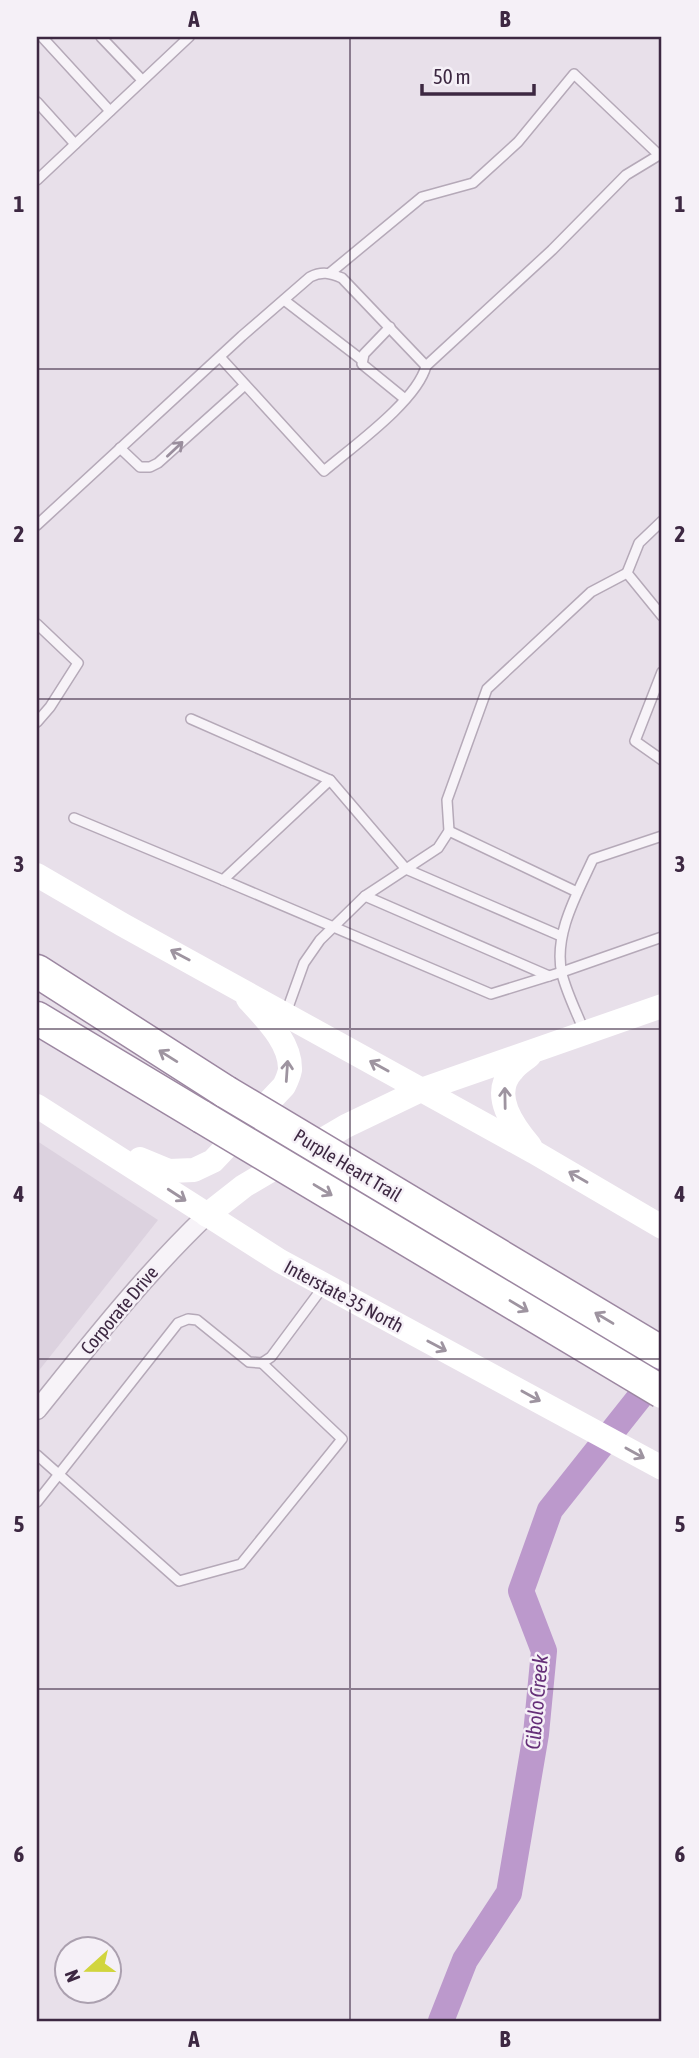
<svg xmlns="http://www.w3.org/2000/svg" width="699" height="2058" font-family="'Asap Condensed',sans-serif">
	<rect width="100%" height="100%" fill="#e8e0ea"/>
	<!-- built -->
	<polygon fill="#dcd2df" points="37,1141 158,1220 37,1373"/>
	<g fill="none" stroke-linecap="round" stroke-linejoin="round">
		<!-- river -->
		<polyline stroke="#bc99cc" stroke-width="26" points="441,2021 465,1960 509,1893 536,1734 544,1651 521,1591 550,1510 662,1369"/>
		<defs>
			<g id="lane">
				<polyline points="101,37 142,80"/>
				<polyline points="43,38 110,111"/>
				<polyline points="37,102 75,144"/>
				<polyline points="37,180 189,37"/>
				<polyline points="330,273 422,197 473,183 518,142 574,74 659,155 626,175 552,250 426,366"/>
				<polyline points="284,300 362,360"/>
				<polyline points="390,327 364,354 362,364 405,399"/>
				<polyline points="120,448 140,467 150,467 158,463 245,385"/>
				<path d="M37,525L242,336L310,277C322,271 330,273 342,278L426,366C417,401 352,447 324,471L220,357"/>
				<polyline points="627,573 639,543 662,521"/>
				<polyline points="37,624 78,663 50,707 37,722"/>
				<polyline points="662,672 635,741 662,760"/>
				<polyline points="191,719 330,780"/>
				<polyline points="74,818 223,880"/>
				<polyline points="449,831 577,892"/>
				<polyline points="365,896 549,976"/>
				<polyline points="561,936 406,869 330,780 223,880 491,994 562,972 662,937"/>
				<polyline points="286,1013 304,963 320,940 365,896 438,848 449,831 447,800 487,689 591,592 627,573 662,616"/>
				<path d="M584,1031C577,1013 567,994 562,974C553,935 577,894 593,859L662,836"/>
				<polyline points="37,1455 179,1581 241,1564 342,1439 262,1363"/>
				<polyline points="37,1502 178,1323 188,1319 197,1320 249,1362 262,1363 271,1357 323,1287"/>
			</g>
			<path id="street" d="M37,1410C91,1343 144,1275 207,1215"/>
			<g id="highway">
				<polyline points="37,971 226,1092"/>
				<polyline points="37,1018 202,1117"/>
			</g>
		</defs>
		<!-- lane casing -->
		<use href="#lane" stroke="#b5a9b8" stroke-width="12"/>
		<!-- street casing -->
		<use href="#street" stroke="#b5a9b8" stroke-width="21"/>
		<!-- highway casing -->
		<use href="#highway" stroke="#9c87a1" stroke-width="35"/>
		<!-- lane -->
		<use href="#lane" stroke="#f7f3f8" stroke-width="9"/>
		<!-- street -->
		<use href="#street" stroke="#f7f3f8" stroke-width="18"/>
		<!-- secondary -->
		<g stroke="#fff" stroke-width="24">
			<polyline points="37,875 123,925 534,1152 662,1227"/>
			<path d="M529,1056C523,1061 516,1065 512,1071C490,1095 514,1127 530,1146"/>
			<polyline points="37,1106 280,1261 662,1468"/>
			<path d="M140,1159L169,1171L194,1170L213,1161L284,1086C286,1082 289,1075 290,1070C291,1042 265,1018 248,999"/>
			<polyline points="207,1215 244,1186 346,1126 421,1090 662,1006"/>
		</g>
		<!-- highway -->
		<use href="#highway" stroke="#fff" stroke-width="32"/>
		<defs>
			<g id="highway-bridge">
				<polyline points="226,1092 662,1353"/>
				<polyline points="202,1117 662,1392"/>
			</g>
		</defs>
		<!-- highway-bridge casing -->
		<use href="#highway-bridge" stroke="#9c87a1" stroke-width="35" stroke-linecap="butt"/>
		<!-- highway-bridge -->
		<use href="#highway-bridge" stroke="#fff" stroke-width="32"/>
	</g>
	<!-- one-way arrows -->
	<defs><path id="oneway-shaft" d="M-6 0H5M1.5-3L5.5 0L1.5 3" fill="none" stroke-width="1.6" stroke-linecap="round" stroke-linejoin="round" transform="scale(1.75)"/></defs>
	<use stroke="#9a8e9d" href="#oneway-shaft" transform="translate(175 449) rotate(-43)"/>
	<g stroke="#9e94a0">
		<use href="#oneway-shaft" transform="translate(180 955) rotate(-152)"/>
		<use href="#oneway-shaft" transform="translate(168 1056) rotate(-148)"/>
		<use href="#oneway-shaft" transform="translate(379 1066) rotate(-151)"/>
		<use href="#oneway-shaft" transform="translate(287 1071) rotate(-86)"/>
		<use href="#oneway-shaft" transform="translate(505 1098) rotate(-91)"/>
		<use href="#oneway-shaft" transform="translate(578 1177) rotate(-150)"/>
		<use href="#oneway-shaft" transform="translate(323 1190) rotate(31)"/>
		<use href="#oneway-shaft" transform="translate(177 1195) rotate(33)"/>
		<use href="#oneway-shaft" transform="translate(519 1306) rotate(31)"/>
		<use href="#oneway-shaft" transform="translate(604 1318) rotate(-149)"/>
		<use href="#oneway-shaft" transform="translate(437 1346) rotate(28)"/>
		<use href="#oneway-shaft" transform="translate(531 1396) rotate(29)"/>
		<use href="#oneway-shaft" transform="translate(635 1453) rotate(29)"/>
	</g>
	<!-- grid -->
	<path fill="none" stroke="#3d2842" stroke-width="2" stroke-opacity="0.55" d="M350,37V2021M37,369H662M37,699H662M37,1029H662M37,1359H662M37,1689H662"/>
	<g text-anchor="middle" stroke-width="5" stroke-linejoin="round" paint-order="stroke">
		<!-- street labels -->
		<g font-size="19" fill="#3d2842" stroke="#f5f0f7">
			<text transform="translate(348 1165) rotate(31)" y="7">Purple Heart Trail</text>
			<text transform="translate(344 1296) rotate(28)" y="7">Interstate 35 North</text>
			<text transform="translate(119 1310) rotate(-50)" y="7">Corporate Drive</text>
		</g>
		<!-- water labels -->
		<g font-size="21" font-style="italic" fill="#652f78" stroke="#f5f0f7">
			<text transform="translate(537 1702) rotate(-85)" y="7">Cibolo Creek</text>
		</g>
	</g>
	<!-- border -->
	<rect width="699" height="2058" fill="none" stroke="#f5f0f7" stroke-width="77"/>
	<!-- north arrow -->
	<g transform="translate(88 1970) rotate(249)"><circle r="33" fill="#f5f0f7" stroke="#aba0af" stroke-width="2"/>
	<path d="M0-5L12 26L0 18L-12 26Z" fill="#d1d53e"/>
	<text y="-10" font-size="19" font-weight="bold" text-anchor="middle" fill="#3d2842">N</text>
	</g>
	<!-- scale -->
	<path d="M422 84v10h112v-10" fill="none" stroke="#3d2842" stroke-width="3.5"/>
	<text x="433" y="84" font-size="21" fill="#3d2842" stroke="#f5f0f7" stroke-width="5" paint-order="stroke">50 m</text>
	<rect x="38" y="38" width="622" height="1982" fill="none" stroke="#3d2842" stroke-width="2.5"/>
	<g font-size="23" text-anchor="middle" font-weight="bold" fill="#3d2842">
		<text x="194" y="27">A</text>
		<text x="505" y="27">B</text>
		<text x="19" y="212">1</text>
		<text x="680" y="212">1</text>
		<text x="19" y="542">2</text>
		<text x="680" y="542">2</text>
		<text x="19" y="872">3</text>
		<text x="680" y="872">3</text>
		<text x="19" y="1202">4</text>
		<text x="680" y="1202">4</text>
		<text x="19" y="1532">5</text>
		<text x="680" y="1532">5</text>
		<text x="19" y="1862">6</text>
		<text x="680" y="1862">6</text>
		<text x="194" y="2047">A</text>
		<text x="505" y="2047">B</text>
	</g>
</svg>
